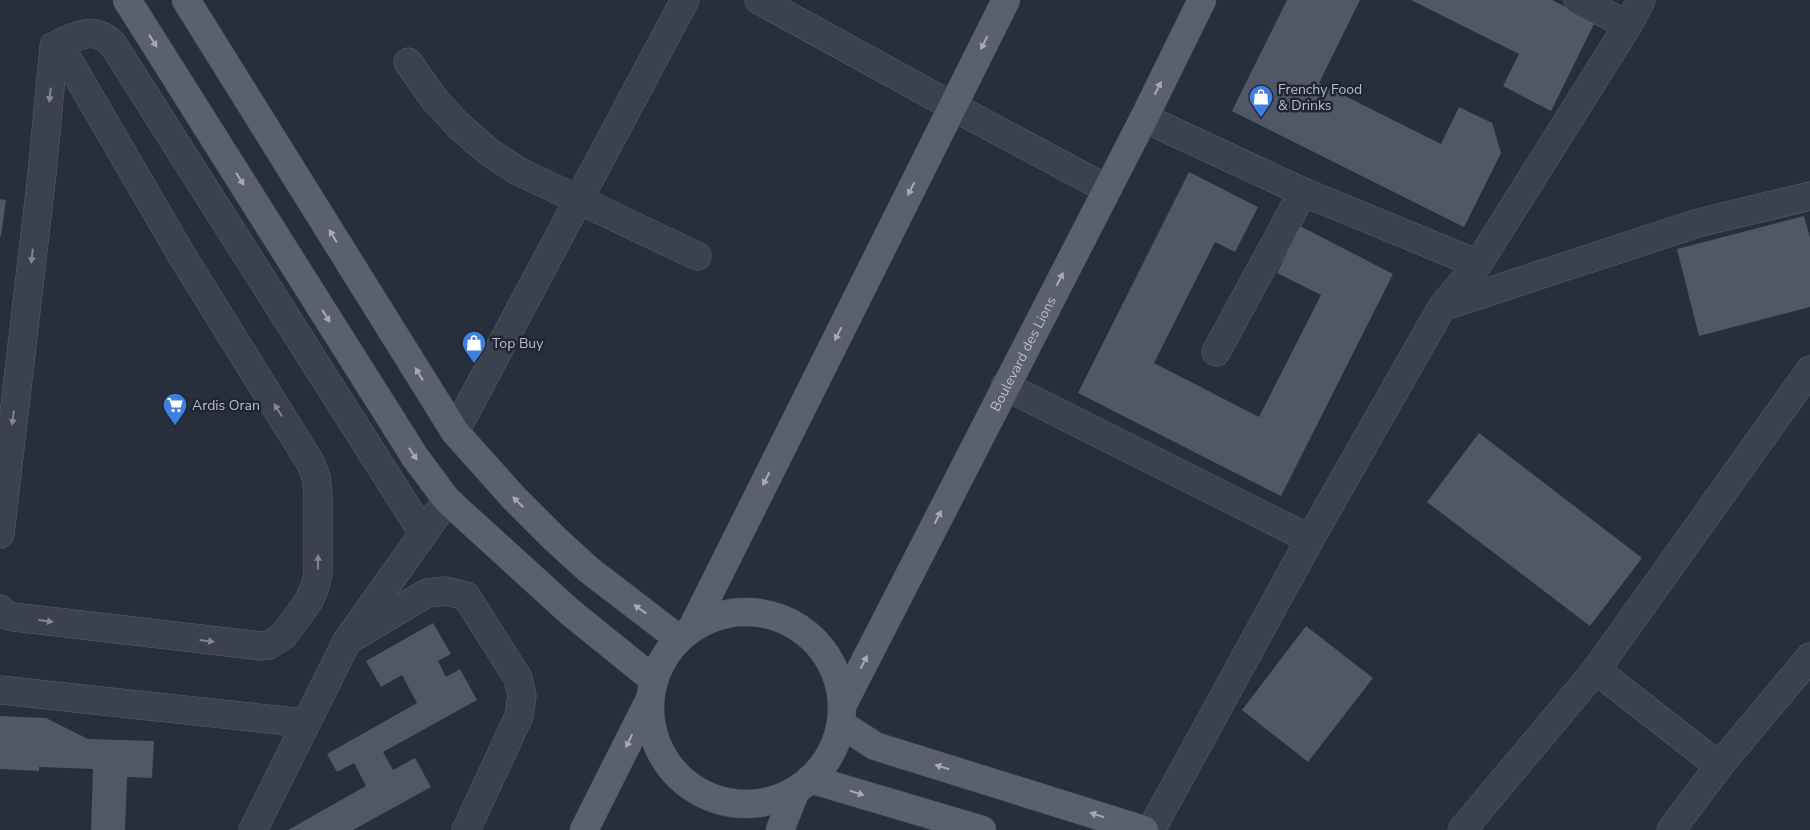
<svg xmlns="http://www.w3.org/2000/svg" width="1810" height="830" font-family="'Nunito Sans',sans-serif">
	<rect width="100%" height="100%" fill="#282f3c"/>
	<!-- building -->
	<g fill="#515767">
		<polygon points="1287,0 1360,0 1319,83 1441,144 1459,107 1492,123 1501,153 1464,227 1232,111"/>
		<polygon points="1411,0 1552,0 1595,22 1551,111 1503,86 1519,54"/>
		<polygon points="1189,172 1258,207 1235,252 1215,242 1154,363 1259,417 1321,295 1277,273 1300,226 1393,274 1281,496 1078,393"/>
		<polygon points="0,199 6,200 1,236 0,236"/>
		<polygon points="1804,216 1810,238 1810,307 1699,336 1677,249"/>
		<polygon points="1479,433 1642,558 1590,626 1427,502"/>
		<polygon points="433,623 451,654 438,661 446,677 460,669 477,700 383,752 393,770 415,758 431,787 353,830 288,830 366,786 354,763 337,772 327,754 417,703 402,675 381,687 366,661"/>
		<polygon points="1306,626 1373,678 1308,762 1242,710"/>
		<polygon points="0,716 46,718 88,739 154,741 152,778 127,777 125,830 91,830 93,769 39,767 39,771 0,769"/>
	</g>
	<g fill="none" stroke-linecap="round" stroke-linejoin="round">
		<defs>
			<g id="minor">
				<polyline points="759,0 952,106 1107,189"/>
				<polyline points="1578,0 1628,25"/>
				<polyline points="408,62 435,100 458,125 489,152 518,171 697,256"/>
				<polyline points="1144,118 1303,192 1478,264"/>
				<polyline points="1442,307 1698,223 1810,196"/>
				<polyline points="1216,352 1303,192"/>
				<polyline points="1005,386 1310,539"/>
				<polyline points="455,432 685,0"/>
				<path d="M0,534L42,174L54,46C76,36 96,24 114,46L423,533"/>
				<polyline points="0,609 7,615 14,617 261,646 269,645 284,635 308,602 315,587 318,573 318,493 316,477 310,462 181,254 59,44"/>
				<polyline points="347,641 427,593 446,591 466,596 518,678 522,696 519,716 466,830"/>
				<polyline points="1596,670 1719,766"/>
				<polyline points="0,690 305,723"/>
				<polyline points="253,830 347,641 447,500"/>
				<polyline points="1151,830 1310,539 1442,307 1478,264 1628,25 1641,0"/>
				<polyline points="1462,830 1596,670 1810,370"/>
				<polyline points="1671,830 1719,766 1810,657"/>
			</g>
			<g id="major">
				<polyline points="127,0 415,457 447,500 570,612 654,680"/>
				<polyline points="186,0 455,432 513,497 553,537 589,570 679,639"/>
				<circle cx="746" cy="708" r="96"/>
				<polyline points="692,628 1006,0"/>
				<path id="s1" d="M842,706L1144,118L1202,0"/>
				<polyline points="841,724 875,746 1144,830"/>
				<polyline points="810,779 982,830"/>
				<polyline points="584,830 650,699"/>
				<polyline points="780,830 796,790"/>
			</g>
		</defs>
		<!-- minor casing -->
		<use href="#minor" stroke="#595f6a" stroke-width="29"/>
		<!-- major casing -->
		<use href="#major" stroke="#454a56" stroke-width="29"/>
		<!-- minor -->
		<use href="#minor" stroke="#3b414d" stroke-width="28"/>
		<!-- major -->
		<use href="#major" stroke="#5a606c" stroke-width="28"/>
	</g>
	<!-- one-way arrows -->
	<defs><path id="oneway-solid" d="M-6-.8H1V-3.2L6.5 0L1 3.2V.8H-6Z" transform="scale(1.25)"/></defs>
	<g fill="#a5aab5">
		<use href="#oneway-solid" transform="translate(153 41) rotate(58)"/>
		<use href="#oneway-solid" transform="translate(984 43) rotate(117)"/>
		<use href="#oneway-solid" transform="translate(1158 88) rotate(-64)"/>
		<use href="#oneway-solid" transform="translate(240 179) rotate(58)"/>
		<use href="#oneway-solid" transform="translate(911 189) rotate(117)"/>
		<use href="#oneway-solid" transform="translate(333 236) rotate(-122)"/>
		<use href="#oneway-solid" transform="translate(1060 279) rotate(-63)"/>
		<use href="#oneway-solid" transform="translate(326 316) rotate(58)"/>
		<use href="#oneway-solid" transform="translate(838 334) rotate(117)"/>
		<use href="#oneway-solid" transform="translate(419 374) rotate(-122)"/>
		<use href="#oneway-solid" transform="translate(413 454) rotate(57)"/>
		<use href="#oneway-solid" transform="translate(766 479) rotate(117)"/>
		<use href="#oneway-solid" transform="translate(518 502) rotate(-135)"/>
		<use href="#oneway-solid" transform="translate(938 517) rotate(-63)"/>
		<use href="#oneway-solid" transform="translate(640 609) rotate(-144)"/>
		<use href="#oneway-solid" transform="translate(864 662) rotate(-63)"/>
		<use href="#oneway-solid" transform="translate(629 741) rotate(116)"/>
		<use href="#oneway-solid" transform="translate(942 767) rotate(-163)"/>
		<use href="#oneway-solid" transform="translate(857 793) rotate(17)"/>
		<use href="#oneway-solid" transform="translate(1097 815) rotate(-163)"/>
	</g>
	<g fill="#808590">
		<use href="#oneway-solid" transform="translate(50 95) rotate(96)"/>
		<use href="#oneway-solid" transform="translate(32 256) rotate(96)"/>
		<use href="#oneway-solid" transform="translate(278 410) rotate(-122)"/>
		<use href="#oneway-solid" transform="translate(13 418) rotate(97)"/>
		<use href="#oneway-solid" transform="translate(318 562) rotate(-89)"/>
		<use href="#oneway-solid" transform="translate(46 621) rotate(7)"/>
		<use href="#oneway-solid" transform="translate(207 641) rotate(7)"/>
	</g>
	<!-- icons -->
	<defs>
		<symbol id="shop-pin" viewBox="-11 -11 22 30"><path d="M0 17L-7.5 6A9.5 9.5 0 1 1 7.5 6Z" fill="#3f7fe0" stroke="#202632"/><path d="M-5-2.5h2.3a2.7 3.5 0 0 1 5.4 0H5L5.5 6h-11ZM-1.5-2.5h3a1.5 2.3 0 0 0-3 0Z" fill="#fff"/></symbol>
		<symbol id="supermarket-pin" viewBox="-11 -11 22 30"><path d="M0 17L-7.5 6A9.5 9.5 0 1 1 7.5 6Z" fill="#3f7fe0" stroke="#202632"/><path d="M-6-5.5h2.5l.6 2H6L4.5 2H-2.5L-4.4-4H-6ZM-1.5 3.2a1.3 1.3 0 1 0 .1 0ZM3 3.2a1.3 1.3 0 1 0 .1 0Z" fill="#fff"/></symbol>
	</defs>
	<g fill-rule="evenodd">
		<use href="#shop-pin" x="1247" y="83" width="28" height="38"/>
		<use href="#shop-pin" x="460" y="329" width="28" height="38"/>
		<use href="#supermarket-pin" x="161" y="391" width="28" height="38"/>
	</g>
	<g text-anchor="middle" stroke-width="5" stroke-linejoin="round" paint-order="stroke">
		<!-- poi labels -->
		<g font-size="14" fill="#b8bcc7" stroke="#202632" text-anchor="start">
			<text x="1278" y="94">Frenchy Food<tspan x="1278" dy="16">&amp; Drinks</tspan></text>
			<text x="492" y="348">Top Buy</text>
			<text x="192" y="410">Ardis Oran</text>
		</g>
		<!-- street labels -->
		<g font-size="14" fill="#b8bcc7" stroke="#202632">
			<text dy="5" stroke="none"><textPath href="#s1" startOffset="396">Boulevard des Lions</textPath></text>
		</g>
	</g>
</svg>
